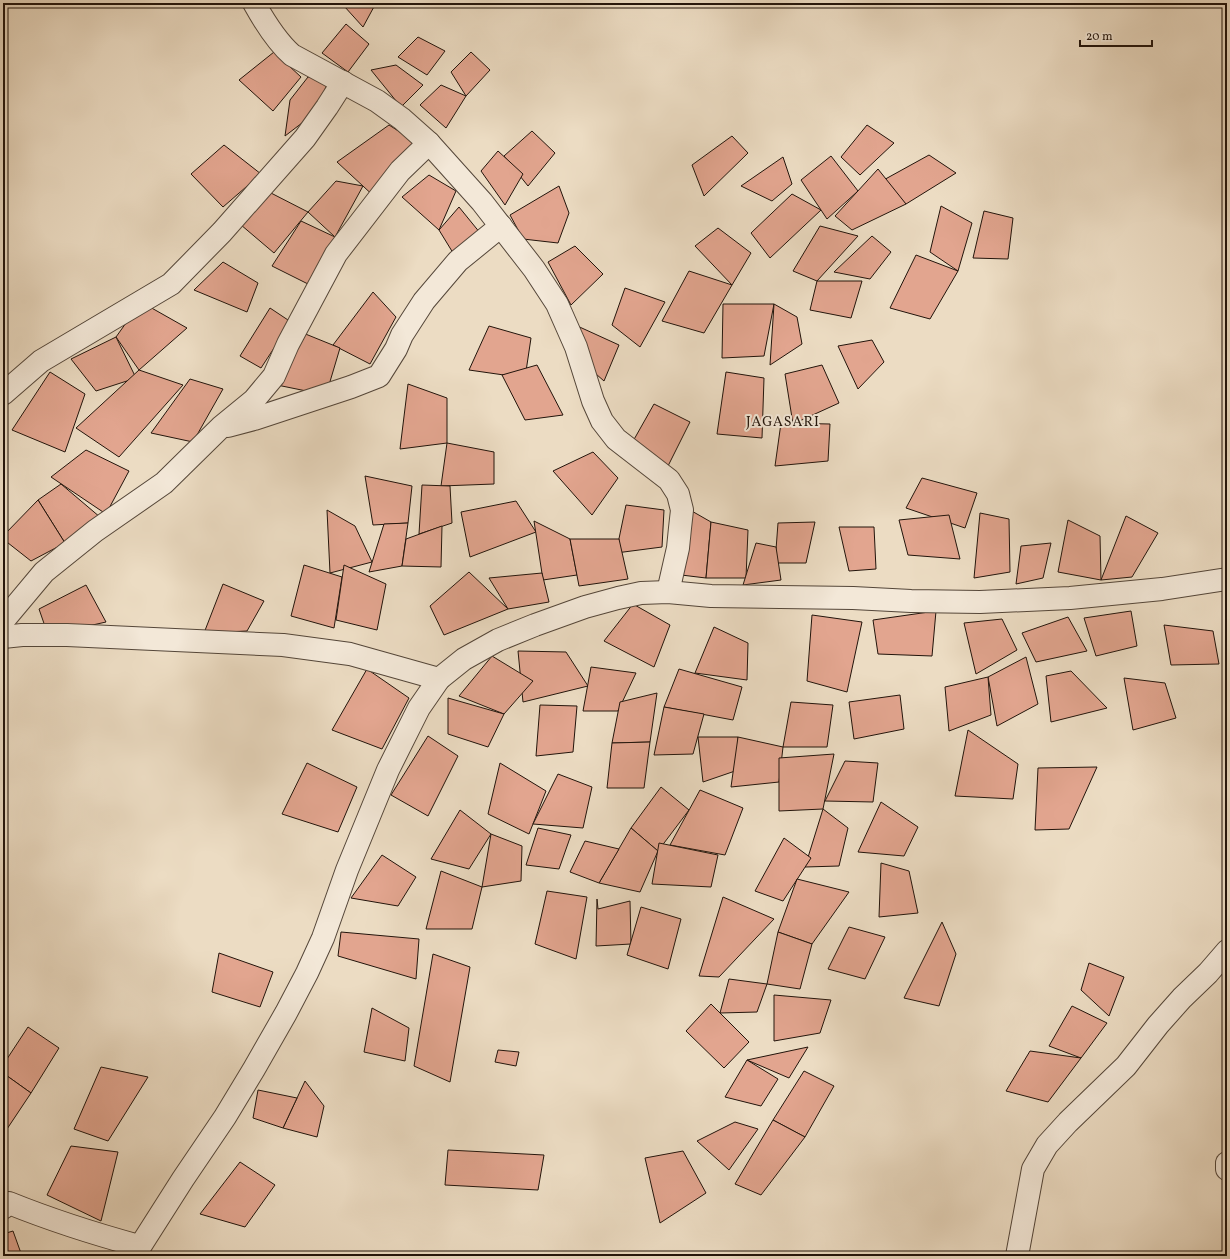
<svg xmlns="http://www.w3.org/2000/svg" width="1230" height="1259" font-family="Vollkorn,serif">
	<rect width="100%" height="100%" fill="#ecdcc3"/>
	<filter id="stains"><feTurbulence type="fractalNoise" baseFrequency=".005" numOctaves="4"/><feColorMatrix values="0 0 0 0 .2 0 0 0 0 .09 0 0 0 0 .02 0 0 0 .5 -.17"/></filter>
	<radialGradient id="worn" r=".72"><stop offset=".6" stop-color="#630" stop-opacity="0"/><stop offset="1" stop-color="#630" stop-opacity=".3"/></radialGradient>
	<!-- building -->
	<g fill="#e2a58f" stroke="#22140b">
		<polygon points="346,3 376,3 363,27 344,6"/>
		<polygon points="346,24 369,44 348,72 322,53"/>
		<polygon points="418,37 445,51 427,75 398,57"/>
		<polygon points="274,52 301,77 273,111 239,80"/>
		<polygon points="471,52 490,70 466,96 451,72"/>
		<polygon points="396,65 423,85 401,107 371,70"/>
		<polygon points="331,75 315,113 285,136 290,100 308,77"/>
		<polygon points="441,85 466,96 446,128 420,105"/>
		<polygon points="389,125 417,143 377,199 337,162"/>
		<polygon points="867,125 894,143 860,175 841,157"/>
		<polygon points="532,131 555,153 528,186 504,156"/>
		<polygon points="732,136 748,153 704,196 692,165"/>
		<polygon points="224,145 261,174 223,207 191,174"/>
		<polygon points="498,151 523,174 505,205 481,171"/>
		<polygon points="929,155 956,173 906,204 880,182"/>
		<polygon points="831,156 858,191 827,219 801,180"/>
		<polygon points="783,157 792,184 772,201 741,186"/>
		<polygon points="878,169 906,204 852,230 835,216"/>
		<polygon points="429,175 456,191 439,230 402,197"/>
		<polygon points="336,181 363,186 335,237 308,212"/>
		<polygon points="559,186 569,213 558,243 523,239 510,215"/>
		<polygon points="269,192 308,212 274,253 234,219"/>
		<polygon points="792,194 821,210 770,258 751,233"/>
		<polygon points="941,206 972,223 958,271 930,252"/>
		<polygon points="459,207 485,239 458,261 439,230"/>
		<polygon points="984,211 1013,218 1008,259 973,258"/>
		<polygon points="301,221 335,237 308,284 272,266"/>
		<polygon points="820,226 858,236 817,281 793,271"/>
		<polygon points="718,228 751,253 732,285 695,246"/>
		<polygon points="872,236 891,252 870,279 834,272"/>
		<polygon points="575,246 603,274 571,305 548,262"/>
		<polygon points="916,255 958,271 930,319 890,308"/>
		<polygon points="223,262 258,283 247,312 194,290"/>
		<polygon points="689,271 732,285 704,333 662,321"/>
		<polygon points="817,281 862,281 851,318 810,310"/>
		<polygon points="625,288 665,302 640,347 612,325"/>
		<polygon points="373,292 396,317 370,364 333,345"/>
		<polygon points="141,302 187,328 139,370 116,337"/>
		<polygon points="723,304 774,304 764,356 722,358"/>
		<polygon points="774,304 797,317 802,344 770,365"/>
		<polygon points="270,308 291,322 261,368 240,356"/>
		<polygon points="573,324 619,345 604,381 564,346"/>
		<polygon points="489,326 531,338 525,378 469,370"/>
		<polygon points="303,333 340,348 326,395 277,385"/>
		<polygon points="116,337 136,378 96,391 71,359"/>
		<polygon points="872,340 884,362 858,389 838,346"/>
		<polygon points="537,365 563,415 525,420 502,375"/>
		<polygon points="822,365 839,403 793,424 785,374"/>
		<polygon points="139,370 183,385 119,457 76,428"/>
		<polygon points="50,372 85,394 65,452 12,430"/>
		<polygon points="726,372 764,378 762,438 717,434"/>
		<polygon points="190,379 223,389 193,442 151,433"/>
		<polygon points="408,384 447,398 447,443 400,449"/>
		<polygon points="654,404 690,422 667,468 632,443"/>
		<polygon points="781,423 830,424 828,461 775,466"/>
		<polygon points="447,443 494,452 494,484 441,486"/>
		<polygon points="86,450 129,471 106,514 51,477"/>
		<polygon points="593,452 618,478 592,515 553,471"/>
		<polygon points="365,476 412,486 408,523 373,525"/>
		<polygon points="922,478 977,493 965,528 906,508"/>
		<polygon points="61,484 107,523 65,543 38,500"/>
		<polygon points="422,485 450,486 452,523 419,534"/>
		<polygon points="38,500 65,543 31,561 3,539 3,536"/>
		<polygon points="516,501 536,532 470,557 461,512"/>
		<polygon points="626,505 664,510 662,547 616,553"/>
		<polygon points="327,510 355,526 372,562 330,573"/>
		<polygon points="690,510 711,522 706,578 673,574"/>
		<polygon points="980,513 1009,519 1010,572 974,578"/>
		<polygon points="949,515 960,559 908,555 899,520"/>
		<polygon points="1126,516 1158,533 1132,577 1101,580"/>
		<polygon points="1068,520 1100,536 1101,580 1058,572"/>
		<polygon points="534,521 570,539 577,575 543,580"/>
		<polygon points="711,522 748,530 746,578 706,578"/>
		<polygon points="815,522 806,563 775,563 778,523"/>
		<polygon points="408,523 402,566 369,572 384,524"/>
		<polygon points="442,526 441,567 402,566 406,539"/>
		<polygon points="839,527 874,527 876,569 849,571"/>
		<polygon points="570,539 619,539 628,579 579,586"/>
		<polygon points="756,543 776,547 781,580 743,585"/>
		<polygon points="1051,543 1043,578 1016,584 1021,546"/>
		<polygon points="304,565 342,577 334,628 291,616"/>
		<polygon points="344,565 386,584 377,630 336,620"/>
		<polygon points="469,572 508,609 444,635 430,606"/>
		<polygon points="542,573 549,602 508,609 489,578"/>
		<polygon points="223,584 264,601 247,631 204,633"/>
		<polygon points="86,585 106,622 48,635 39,609"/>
		<polygon points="633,604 670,625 654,667 604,641"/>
		<polygon points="936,611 932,656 878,654 873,620"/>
		<polygon points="1131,611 1137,646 1096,656 1084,618"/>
		<polygon points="812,615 862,622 847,692 807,681"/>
		<polygon points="1068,617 1087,651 1036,662 1022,633"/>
		<polygon points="1002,619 1017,650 976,674 964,623"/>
		<polygon points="1164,625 1213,631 1219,664 1171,665"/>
		<polygon points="714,627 748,643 747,680 695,673"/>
		<polygon points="518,651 566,652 588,686 523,702"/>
		<polygon points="492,656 533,681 504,714 459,696"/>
		<polygon points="1026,657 1038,704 997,726 988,677"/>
		<polygon points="591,667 636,673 618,711 583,711"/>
		<polygon points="367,669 409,698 382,749 332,730"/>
		<polygon points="679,669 742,687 733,720 664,707"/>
		<polygon points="1071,671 1107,708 1051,722 1046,676"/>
		<polygon points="988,677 991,715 949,731 945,687"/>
		<polygon points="1124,678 1165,683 1176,718 1133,730"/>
		<polygon points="657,693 650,742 612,743 620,702"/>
		<polygon points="900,695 904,729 854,739 849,702"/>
		<polygon points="448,698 504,714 488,747 448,734"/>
		<polygon points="791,702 833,705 827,747 783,747"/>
		<polygon points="540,705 577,706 573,752 536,756"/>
		<polygon points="664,707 704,714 693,754 654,755"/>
		<polygon points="968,730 1018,764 1013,799 955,796"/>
		<polygon points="428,736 458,756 428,816 391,795"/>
		<polygon points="698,737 738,737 738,770 703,782"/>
		<polygon points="738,737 783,747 779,782 731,787"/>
		<polygon points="650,742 644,788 607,788 612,743"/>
		<polygon points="834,754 823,809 779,811 779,758"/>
		<polygon points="845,761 878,763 873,802 825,801"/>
		<polygon points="307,763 357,787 338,832 282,814"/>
		<polygon points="500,763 546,791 529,834 488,814"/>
		<polygon points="1097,767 1069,829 1035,830 1038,768"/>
		<polygon points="558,774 592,787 583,828 533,824"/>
		<polygon points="661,787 689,810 658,851 631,828"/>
		<polygon points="700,790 743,808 725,855 670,845"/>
		<polygon points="881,802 918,827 904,856 858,852"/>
		<polygon points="823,809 848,828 839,866 805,867"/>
		<polygon points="460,810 491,834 469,869 431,859"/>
		<polygon points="538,828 571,835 559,869 526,865"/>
		<polygon points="631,828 658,851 640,892 599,883"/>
		<polygon points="491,834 522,846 521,881 482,887"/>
		<polygon points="784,838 811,858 783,901 755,891"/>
		<polygon points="585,841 619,849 599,883 570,872"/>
		<polygon points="659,843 718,855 711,887 652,884"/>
		<polygon points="382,855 416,877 398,906 351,898"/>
		<polygon points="881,863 909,871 918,913 879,917"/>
		<polygon points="441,871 482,887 472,929 426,929"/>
		<polygon points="797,879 849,892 812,944 778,932"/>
		<polygon points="547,891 587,897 576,959 535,944"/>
		<polygon points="723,897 774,919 719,977 699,976"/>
		<polygon points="597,899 598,909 630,901 631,944 596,946"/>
		<polygon points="641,907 681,919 668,969 627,955"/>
		<polygon points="942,922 956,954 939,1006 904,998"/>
		<polygon points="849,927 885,937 865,979 828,969"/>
		<polygon points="341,932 419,939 416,979 338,956"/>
		<polygon points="778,932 812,944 800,989 767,984"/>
		<polygon points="219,953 273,972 260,1007 212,992"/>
		<polygon points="433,954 470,967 450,1082 414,1066"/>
		<polygon points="1089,963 1124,977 1109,1016 1081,990"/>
		<polygon points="729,979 767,984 757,1012 720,1013"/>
		<polygon points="774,995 831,1000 820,1033 774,1041"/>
		<polygon points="711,1004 749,1042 724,1068 686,1031"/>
		<polygon points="1072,1006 1107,1023 1081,1058 1049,1046"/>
		<polygon points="372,1008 409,1028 405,1061 364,1052"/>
		<polygon points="28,1027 59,1048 31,1093 3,1073 3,1065"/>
		<polygon points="808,1047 789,1078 747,1060"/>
		<polygon points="498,1050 519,1052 516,1066 495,1062"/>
		<polygon points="1030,1051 1081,1058 1048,1102 1006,1091"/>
		<polygon points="747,1060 778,1079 761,1106 725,1097"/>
		<polygon points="101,1067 148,1077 108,1141 74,1129"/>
		<polygon points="804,1071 834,1086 805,1137 773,1120"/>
		<polygon points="3,1073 31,1093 3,1135"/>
		<polygon points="305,1081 324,1106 317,1137 283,1128"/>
		<polygon points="258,1090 297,1098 283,1128 253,1118"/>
		<polygon points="773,1120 805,1137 761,1195 735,1184"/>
		<polygon points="735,1122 758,1129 729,1170 697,1141"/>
		<polygon points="71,1146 118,1152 101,1221 47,1195"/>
		<polygon points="448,1150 544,1155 538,1190 445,1185"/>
		<polygon points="683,1151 706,1193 660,1223 645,1158"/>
		<polygon points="240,1162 275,1185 245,1227 200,1214"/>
		<polygon points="13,1231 22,1256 3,1256 3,1234"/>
	</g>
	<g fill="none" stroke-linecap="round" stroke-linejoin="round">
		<defs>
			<g id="minor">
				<path d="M254,3C264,21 276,41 292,55L377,101L402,119L429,143L482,202L534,269L557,304L576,347L593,401L602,421L616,439L669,480L678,494L682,510L680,528L678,548L668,592"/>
				<polyline points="3,394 41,361 171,284 222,232 305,138 327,107 343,82"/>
				<polyline points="228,426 254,419 351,387 379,376 396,349 402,335 424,301 458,261 501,226"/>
				<polyline points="3,621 44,572 95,531 164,483 221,427 254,400 274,376 288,344 336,254 400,171 429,143"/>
				<polyline points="3,637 22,635 67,635 283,645 350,654 439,679"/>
				<polyline points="1227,1163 1227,1169"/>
				<path d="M3,1208L9,1203C51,1220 95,1234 139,1246"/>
				<polyline points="134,1256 183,1179 225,1117 254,1069 286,1013 307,973 323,938 347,870 388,770 419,708 439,679 464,659 498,640 535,625 585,607 618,598 641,593 668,592 711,596 853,598 911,601 980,602 1070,598 1162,589 1227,579"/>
				<polyline points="1017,1256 1033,1169 1047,1145 1068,1122 1126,1066 1158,1025 1182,998 1208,973 1227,951"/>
			</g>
		</defs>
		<!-- minor casing -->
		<use href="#minor" stroke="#544639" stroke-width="24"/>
		<!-- minor -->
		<use href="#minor" stroke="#f3e8d8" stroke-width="22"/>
	</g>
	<g text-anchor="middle" stroke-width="4" stroke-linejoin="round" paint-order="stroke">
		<!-- quarter labels -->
		<g font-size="14" letter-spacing="1" fill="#22140b" stroke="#f3e8d8">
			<text x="783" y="426">JAGASARI</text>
		</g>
	</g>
	<!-- margin -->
	<rect width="1230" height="1259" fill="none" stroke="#ecdcc3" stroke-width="16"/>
	<rect x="4" y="4" width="1222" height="1251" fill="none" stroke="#22140b" stroke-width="2"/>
	<rect x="8" y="8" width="1214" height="1243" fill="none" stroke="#22140b"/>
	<!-- scale -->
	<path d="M1080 40v6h72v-6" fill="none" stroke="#22140b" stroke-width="2"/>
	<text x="1086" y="40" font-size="12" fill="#22140b" stroke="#f3e8d8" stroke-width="3" paint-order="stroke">20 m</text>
	<rect width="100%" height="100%" filter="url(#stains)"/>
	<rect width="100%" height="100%" fill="url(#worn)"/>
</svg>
